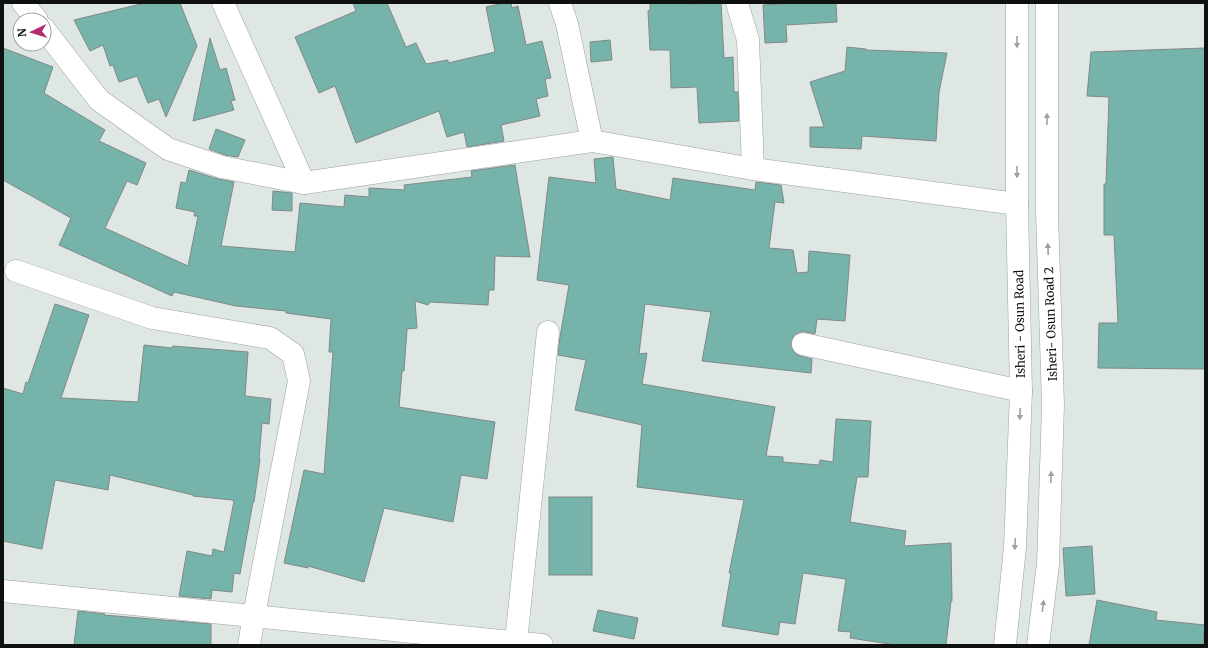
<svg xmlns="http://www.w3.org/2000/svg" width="1208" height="648" font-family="Merriweather,serif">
	<rect width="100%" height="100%" fill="#dfe7e5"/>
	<!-- building -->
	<g fill="#76b3ab" stroke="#818987">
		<polygon points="145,3 180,3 197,46 166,117 159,99 148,103 137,76 119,82 113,65 110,66 103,45 90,51 74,20"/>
		<polygon points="353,3 387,3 406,47 416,43 426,64 448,60 448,63 495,52 486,7 504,3 511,3 512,8 518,6 526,45 542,41 551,78 545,79 548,96 536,99 540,116 501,125 504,141 467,147 464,132 447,137 439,111 356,143 335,86 319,93 295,37 356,11"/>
		<polygon points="650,3 689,3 689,4 721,3 724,58 733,57 734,92 738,92 739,121 699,123 697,87 671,88 670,50 650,50 648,11 650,10"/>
		<polygon points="793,3 836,3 837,22 786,25 787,42 765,43 763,5"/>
		<polygon points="210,38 220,70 226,68 235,100 231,101 234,110 193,121"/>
		<polygon points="610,40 612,60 591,62 590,42"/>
		<polygon points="847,47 866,49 866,50 947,53 939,92 936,141 862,136 861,149 810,147 810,127 824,127 810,82 845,71"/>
		<polygon points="3,48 53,67 44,93 105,130 99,141 146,163 137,185 127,181 105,228 188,266 198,216 194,216 195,212 176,208 181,182 186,183 189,170 218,179 234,182 221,246 295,252 300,203 344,207 345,195 369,197 369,188 405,190 404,185 472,177 471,171 515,165 530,257 495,256 494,290 489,290 488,305 430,302 428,305 415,301 417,328 407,329 404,371 402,371 399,407 495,422 487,479 461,475 453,522 384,508 364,582 308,566 308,568 284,563 304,470 324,474 333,352 329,352 331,319 286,313 286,311 236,306 174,292 172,296 59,245 71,218 3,180"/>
		<polygon points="1205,48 1205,369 1098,368 1099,323 1118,323 1114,235 1104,235 1104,184 1106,184 1109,97 1087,96 1091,52"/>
		<polygon points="216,129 245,140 238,157 225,155 209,149"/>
		<polygon points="613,157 616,189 670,200 673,178 755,190 756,182 781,185 784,203 775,202 769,248 793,250 797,273 808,272 809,251 850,255 845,321 817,319 815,334 806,332 800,332 794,335 791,341 791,347 795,353 800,356 812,359 811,373 702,361 711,312 645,304 639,354 647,353 642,384 775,407 766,456 783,457 783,462 819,465 820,460 833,462 836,419 871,421 868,477 857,477 850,522 906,531 904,546 951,543 952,601 951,601 946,645 896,645 850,638 851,632 838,631 846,579 803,573 795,624 780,622 778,635 722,626 731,573 729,573 744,500 637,487 642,425 575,410 586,360 558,355 560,337 569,285 537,280 549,177 596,183 594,159"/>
		<polygon points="273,191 292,193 292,211 272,210"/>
		<polygon points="55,304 89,315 61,398 138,402 144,345 172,348 173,346 248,352 245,396 271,399 269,424 262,423 259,459 260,459 254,502 253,502 240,574 234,573 232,592 212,590 211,599 179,596 187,551 212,556 213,549 224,552 234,501 232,500 193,496 193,495 110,475 108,490 55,480 42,549 3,541 3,388 23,394 26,382 28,383"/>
		<rect x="549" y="497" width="43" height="78"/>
		<polygon points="1092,546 1095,594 1066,596 1063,548"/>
		<polygon points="1097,600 1157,612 1156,620 1205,625 1203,645 1089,645"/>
		<polygon points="598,610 638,618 634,639 593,631"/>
		<polygon points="78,611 105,614 104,615 211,624 211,645 74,645"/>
	</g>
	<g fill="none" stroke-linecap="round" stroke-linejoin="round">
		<defs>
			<g id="street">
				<polyline points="23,3 37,20"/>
				<polyline points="223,3 304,183"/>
				<polyline points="560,3 567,24 592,141"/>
				<polyline points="737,3 748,40 753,169"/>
				<polyline points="44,29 99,100 168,149 222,167 304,183 592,141 753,169 1017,204"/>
				<polyline points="16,271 152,318 270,338 293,354 299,381 254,615 249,645"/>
				<polyline points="803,344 1021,391"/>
				<polyline points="3,591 542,645"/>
				<polyline points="516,642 548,332"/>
			</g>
			<g id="secondary">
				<polyline points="1005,645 1015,547 1021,391 1017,204 1017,3"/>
				<polyline points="1038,645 1048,564 1053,405 1047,212 1047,3"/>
			</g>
		</defs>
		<!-- street casing -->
		<use href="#street" stroke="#9aa1a0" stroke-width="23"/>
		<!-- secondary casing -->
		<use href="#secondary" stroke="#9aa1a0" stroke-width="23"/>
		<!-- street -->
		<use href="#street" stroke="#fff" stroke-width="22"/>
		<!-- secondary -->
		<use href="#secondary" stroke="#fff" stroke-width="22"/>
	</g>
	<!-- one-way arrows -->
	<defs><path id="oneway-solid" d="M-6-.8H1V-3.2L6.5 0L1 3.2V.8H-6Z"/></defs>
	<g fill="#9fa09f">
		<use href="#oneway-solid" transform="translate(1017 42) rotate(90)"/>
		<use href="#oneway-solid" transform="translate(1047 119) rotate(-90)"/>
		<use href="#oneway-solid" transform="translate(1017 172) rotate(90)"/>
		<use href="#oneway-solid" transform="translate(1048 249) rotate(-92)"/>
		<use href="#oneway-solid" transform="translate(1020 414) rotate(92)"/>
		<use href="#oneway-solid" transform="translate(1051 477) rotate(-88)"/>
		<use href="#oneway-solid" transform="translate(1015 544) rotate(93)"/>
		<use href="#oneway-solid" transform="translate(1043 606) rotate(-83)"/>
	</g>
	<g text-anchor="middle" stroke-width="3" stroke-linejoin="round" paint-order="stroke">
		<!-- street labels -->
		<g font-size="12" fill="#0e1110" stroke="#fff">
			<text transform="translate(1020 324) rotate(-91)" y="4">Isheri - Osun Road</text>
			<text transform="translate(1051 324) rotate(-92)" y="4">Isheri- Osun Road 2</text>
		</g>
	</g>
	<!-- border -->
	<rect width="1208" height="648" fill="none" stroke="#0e1110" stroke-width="8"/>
	<!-- north arrow -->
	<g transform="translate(32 32) rotate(266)"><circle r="19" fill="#ffffff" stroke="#9fa09f"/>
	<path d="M0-3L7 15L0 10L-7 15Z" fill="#b42c6e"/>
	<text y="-6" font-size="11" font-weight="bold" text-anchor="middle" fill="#0e1110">N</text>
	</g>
</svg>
